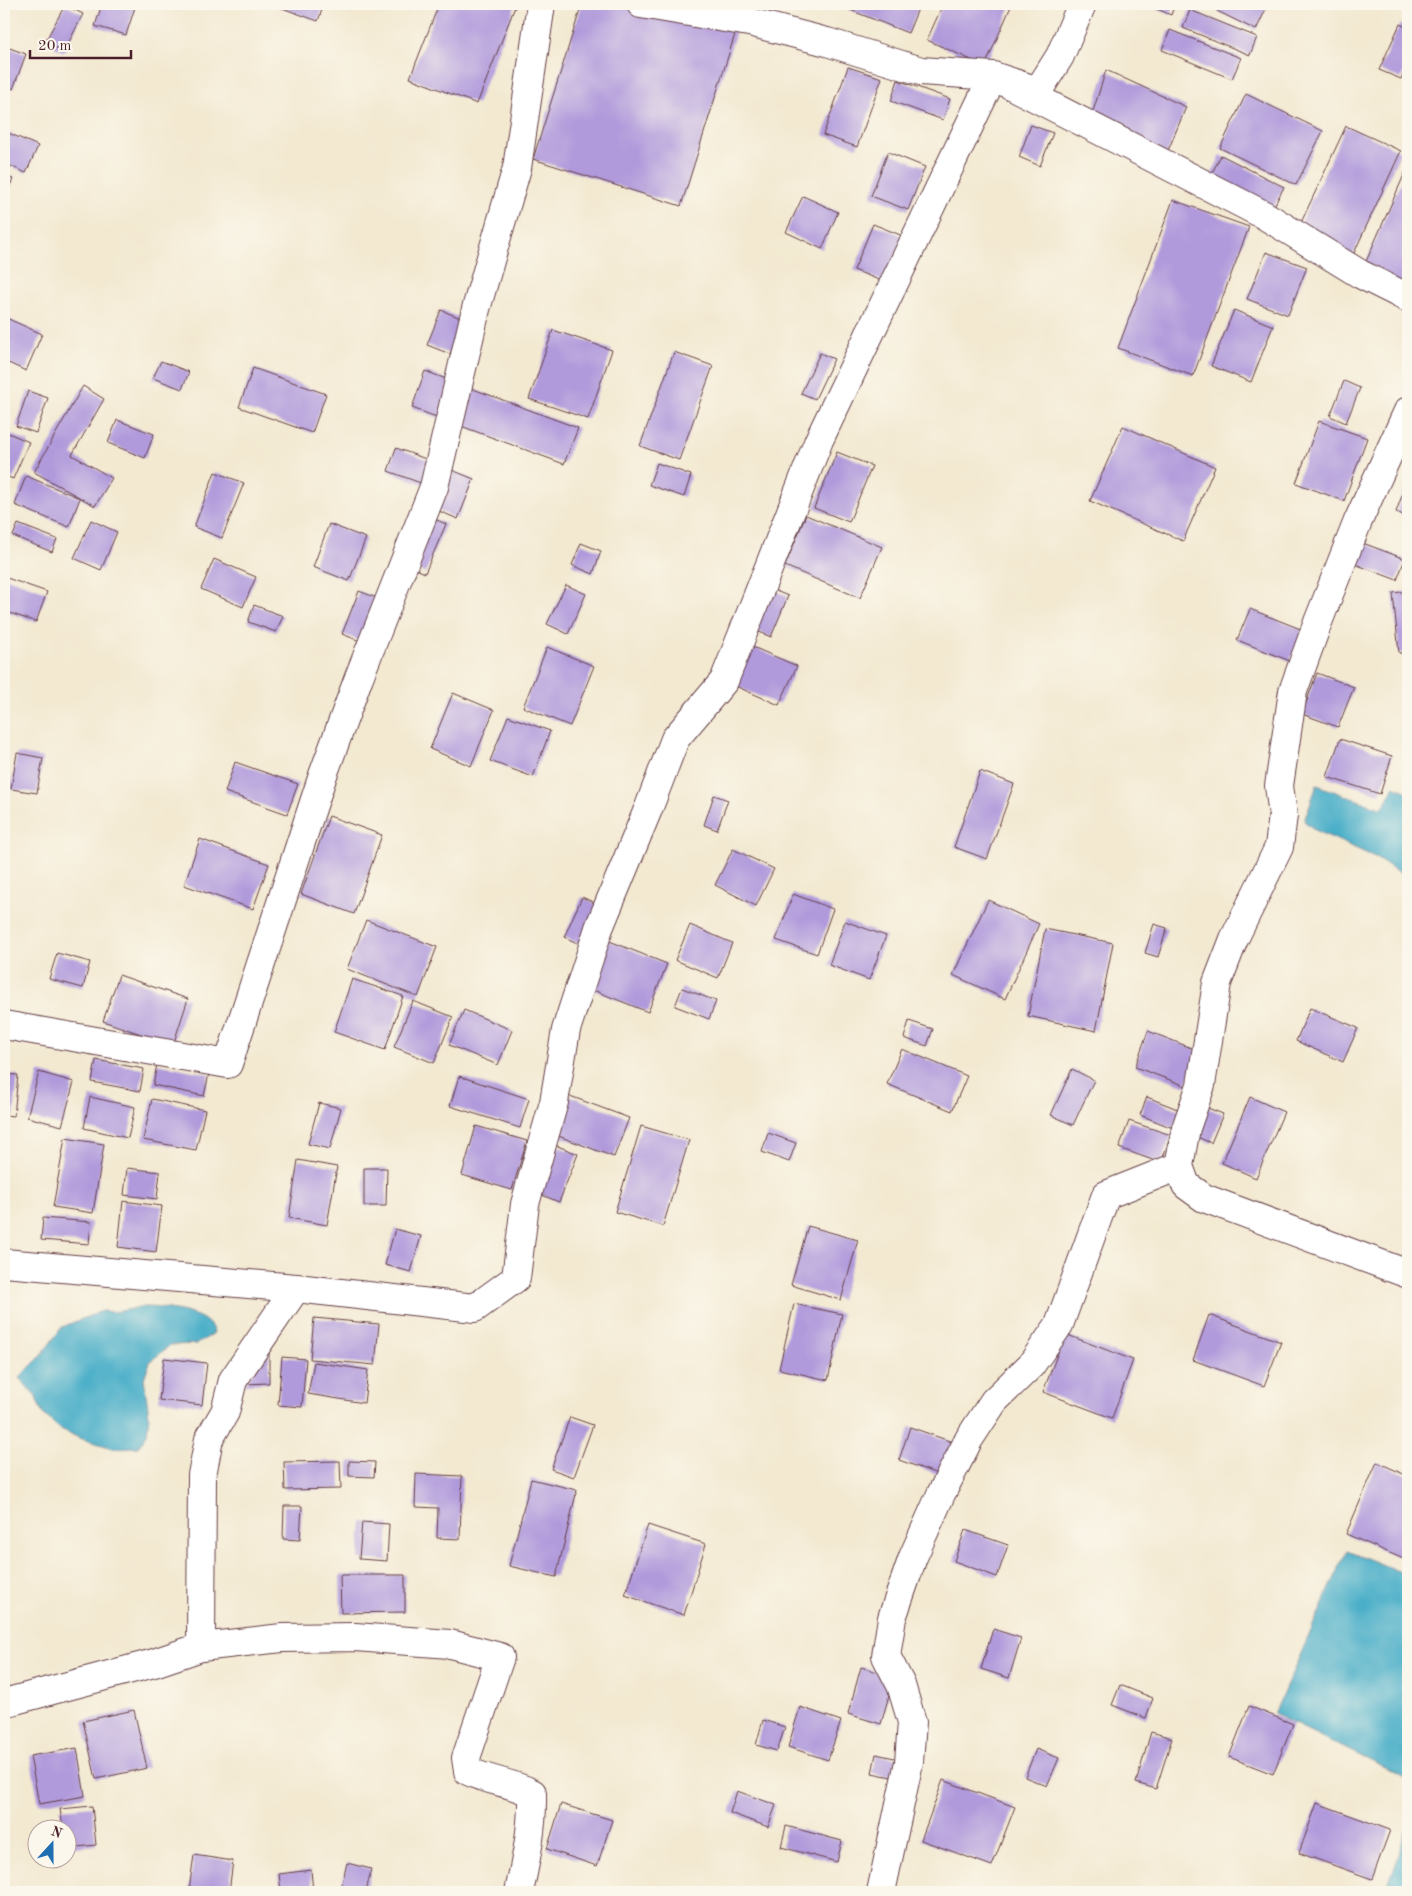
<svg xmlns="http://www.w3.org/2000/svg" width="1412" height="1896" font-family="'Old Standard TT',serif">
	<rect width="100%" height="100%" fill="#fbf7ec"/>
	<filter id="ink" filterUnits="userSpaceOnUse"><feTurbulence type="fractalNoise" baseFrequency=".02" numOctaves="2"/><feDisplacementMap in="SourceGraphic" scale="10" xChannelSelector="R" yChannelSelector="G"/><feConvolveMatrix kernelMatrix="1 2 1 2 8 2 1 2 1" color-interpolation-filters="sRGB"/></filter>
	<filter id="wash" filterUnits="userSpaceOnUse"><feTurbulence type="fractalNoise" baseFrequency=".0096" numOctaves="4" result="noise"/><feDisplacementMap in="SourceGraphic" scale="20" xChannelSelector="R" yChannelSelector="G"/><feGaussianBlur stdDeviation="1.12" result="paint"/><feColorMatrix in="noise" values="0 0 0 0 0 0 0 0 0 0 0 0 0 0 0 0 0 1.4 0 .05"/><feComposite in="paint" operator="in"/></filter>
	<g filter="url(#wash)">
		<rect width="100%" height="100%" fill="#f3e9d1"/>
		<!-- water -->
		<g fill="#49aec8" stroke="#4a667a">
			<polygon points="1317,785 1382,809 1394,786 1408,792 1408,878 1377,858 1315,830 1304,821"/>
			<path d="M144,1307C160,1307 197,1311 208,1323C211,1325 213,1330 214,1333L197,1344L170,1345L150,1362L144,1378L149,1416L147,1434L138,1447L113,1448L79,1438L59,1428L42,1413L35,1395L19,1378L40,1357L62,1327L102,1311L114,1312Z"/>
			<polygon points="1347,1550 1408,1575 1408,1779 1274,1714"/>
			<polygon points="1408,1824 1408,1892 1385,1892 1398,1858"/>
		</g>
		<g id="blocks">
			<!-- building -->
			<g fill="#b09adb">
				<polygon points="102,4 136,4 126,35 95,26"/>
				<polygon points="271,4 324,4 318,21"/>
				<polygon points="439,4 516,4 477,104 410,78"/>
				<polygon points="582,4 662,4 737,28 681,206 533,159"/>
				<polygon points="835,4 920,4 908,33"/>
				<polygon points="943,4 1012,4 985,66 927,40"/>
				<polygon points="1145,4 1175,4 1171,15"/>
				<polygon points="1221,4 1255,4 1266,9 1256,30 1217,11"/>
				<polygon points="65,5 83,14 64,52 45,42"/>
				<polygon points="1190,10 1257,37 1250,55 1183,28"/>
				<polygon points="1400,24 1408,28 1408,64 1401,79 1379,70"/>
				<polygon points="1170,30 1241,58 1232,79 1162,50"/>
				<polygon points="4,46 26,54 13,89 4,85"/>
				<polygon points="848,67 882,78 857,147 823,135"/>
				<polygon points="1106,70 1186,107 1165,158 1089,124"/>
				<polygon points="898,80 950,99 943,120 891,101"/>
				<polygon points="1246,94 1323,131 1296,185 1220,148"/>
				<polygon points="1031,125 1053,133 1040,166 1019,157"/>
				<polygon points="1346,126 1401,151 1353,255 1298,229"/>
				<polygon points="4,131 38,146 26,173 4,163"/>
				<polygon points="888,152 925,167 908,210 871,196"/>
				<polygon points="1221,155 1284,187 1272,210 1209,179"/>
				<polygon points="1408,166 1408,286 1364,266"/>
				<polygon points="4,175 13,179 4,199"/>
				<polygon points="803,196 838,212 822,249 786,232"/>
				<polygon points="1173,200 1249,227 1193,376 1118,348"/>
				<polygon points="873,224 913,240 894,286 854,270"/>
				<polygon points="1266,252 1307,267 1288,315 1247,299"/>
				<polygon points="441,310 463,319 450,354 427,345"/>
				<polygon points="1234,310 1273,326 1251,382 1211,366"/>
				<polygon points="4,317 42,334 26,371 4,361"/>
				<polygon points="553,330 612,350 588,419 529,399"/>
				<polygon points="674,352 713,366 679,460 640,446"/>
				<polygon points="820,353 834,359 815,399 801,393"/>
				<polygon points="161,361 189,372 182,389 153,378"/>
				<polygon points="253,368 326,394 312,433 239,407"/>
				<polygon points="425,371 578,428 564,464 412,408"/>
				<polygon points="1344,381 1360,388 1346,423 1330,416"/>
				<polygon points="83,386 104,399 72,455 112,478 95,506 34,472"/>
				<polygon points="28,391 48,398 36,433 16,426"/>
				<polygon points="117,420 154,434 145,458 108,443"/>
				<polygon points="1319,421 1367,438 1344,501 1296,483"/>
				<polygon points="1123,426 1215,467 1183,541 1090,501"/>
				<polygon points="4,431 29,442 13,479 4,475"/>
				<polygon points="396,448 434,462 426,485 388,471"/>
				<polygon points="837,452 872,466 849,522 814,508"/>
				<polygon points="657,463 691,475 684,497 649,485"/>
				<polygon points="442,466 474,479 458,519 427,506"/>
				<polygon points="215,472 244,483 222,538 194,527"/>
				<polygon points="26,476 80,498 69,527 15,505"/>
				<polygon points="1408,479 1408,517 1396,512"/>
				<polygon points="423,514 446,524 425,573 402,563"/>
				<polygon points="806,515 882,547 860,598 785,566"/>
				<polygon points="91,520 117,532 101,570 74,558"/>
				<polygon points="18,524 57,539 52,552 13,536"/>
				<polygon points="329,524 366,538 349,581 313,567"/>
				<polygon points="1355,540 1405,559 1397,580 1347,561"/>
				<polygon points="581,543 601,551 593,574 572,565"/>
				<polygon points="214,559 256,577 243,607 201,589"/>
				<polygon points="4,577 47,592 36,622 4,611"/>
				<polygon points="566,585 586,594 568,634 547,624"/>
				<polygon points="766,587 788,596 771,637 750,628"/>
				<polygon points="359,591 395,605 378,648 342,634"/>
				<polygon points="1408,591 1408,653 1399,653 1393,593"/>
				<polygon points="254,605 283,616 276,632 248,622"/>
				<polygon points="1250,609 1303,630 1290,661 1237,640"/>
				<polygon points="741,642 797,666 779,705 724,681"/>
				<polygon points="547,647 594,666 570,726 523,707"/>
				<polygon points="1317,673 1354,687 1338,727 1302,714"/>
				<polygon points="453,693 494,710 471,766 430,749"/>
				<polygon points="508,716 550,731 533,777 490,761"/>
				<polygon points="1340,739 1392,756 1380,794 1327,777"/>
				<polygon points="17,753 43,758 37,793 11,789"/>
				<polygon points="235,762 298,784 287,814 225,792"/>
				<polygon points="980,771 1014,784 987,859 954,847"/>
				<polygon points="714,795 728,800 717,830 704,825"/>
				<polygon points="329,816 382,835 354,914 301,894"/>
				<polygon points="200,839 269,864 253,909 184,885"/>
				<polygon points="733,849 774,869 756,906 715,885"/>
				<polygon points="793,894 833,909 817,954 776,940"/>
				<polygon points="582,897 603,907 584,946 564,937"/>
				<polygon points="988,900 1039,924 1005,999 953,975"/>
				<polygon points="366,920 437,947 418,997 347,969"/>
				<polygon points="845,921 886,936 869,980 829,965"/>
				<polygon points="1154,924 1167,928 1158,957 1145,953"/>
				<polygon points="690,925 732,943 718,978 675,960"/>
				<polygon points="1045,929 1113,943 1096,1031 1028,1016"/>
				<polygon points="607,940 667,964 648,1012 588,988"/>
				<polygon points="57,953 90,962 83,988 49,979"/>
				<polygon points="119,975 188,999 173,1045 103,1021"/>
				<polygon points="352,979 403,996 385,1050 334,1032"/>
				<polygon points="682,988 716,1001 709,1019 675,1006"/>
				<polygon points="413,1001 453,1017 434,1063 394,1047"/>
				<polygon points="1310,1008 1358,1028 1343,1062 1296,1041"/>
				<polygon points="464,1010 512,1030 498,1065 449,1045"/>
				<polygon points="909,1021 933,1029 927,1046 904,1038"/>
				<polygon points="1148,1031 1199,1051 1186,1086 1135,1067"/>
				<polygon points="902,1049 967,1076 952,1111 887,1084"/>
				<polygon points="96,1060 144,1069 140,1091 92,1082"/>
				<polygon points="157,1064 209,1074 204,1096 153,1085"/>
				<polygon points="1072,1069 1094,1080 1073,1125 1051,1115"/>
				<polygon points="39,1072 74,1082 62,1126 27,1117"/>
				<polygon points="4,1074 18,1075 14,1116 4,1115"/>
				<polygon points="459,1076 529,1099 520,1128 450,1106"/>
				<polygon points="562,1093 629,1118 614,1157 548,1132"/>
				<polygon points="90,1097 135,1107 128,1138 84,1128"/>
				<polygon points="1147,1097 1180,1110 1173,1128 1140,1115"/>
				<polygon points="1250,1097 1284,1112 1256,1178 1222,1163"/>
				<polygon points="152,1099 205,1110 196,1150 143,1140"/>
				<polygon points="319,1103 341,1108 330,1149 308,1144"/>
				<polygon points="1200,1105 1223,1114 1211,1143 1188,1133"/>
				<polygon points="1129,1121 1171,1135 1161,1163 1119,1148"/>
				<polygon points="476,1126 527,1141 512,1190 462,1175"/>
				<polygon points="641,1126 689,1140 663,1226 615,1212"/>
				<polygon points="768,1133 796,1143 789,1162 762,1152"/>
				<polygon points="65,1138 104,1144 93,1213 53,1207"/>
				<polygon points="555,1145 578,1154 559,1202 537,1193"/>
				<polygon points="298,1160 337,1167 327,1225 289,1218"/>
				<polygon points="127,1168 160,1172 157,1199 124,1195"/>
				<polygon points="364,1168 387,1168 386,1206 364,1206"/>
				<polygon points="123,1201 162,1206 156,1252 118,1247"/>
				<polygon points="43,1218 91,1222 89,1244 41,1240"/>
				<polygon points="808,1226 858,1240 841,1300 791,1285"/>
				<polygon points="395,1229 421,1236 411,1272 385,1265"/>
				<polygon points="794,1304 842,1314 828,1380 779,1369"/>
				<polygon points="1209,1315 1281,1342 1264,1386 1193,1360"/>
				<polygon points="314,1318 379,1324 375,1365 310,1359"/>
				<polygon points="1065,1334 1133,1360 1112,1418 1043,1392"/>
				<polygon points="269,1352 269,1383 244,1384"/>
				<polygon points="282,1357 306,1359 302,1407 278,1405"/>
				<polygon points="164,1358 207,1363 202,1405 159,1400"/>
				<polygon points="314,1362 368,1370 364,1403 308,1394"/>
				<polygon points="570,1417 593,1425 574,1477 551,1469"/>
				<polygon points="910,1427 955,1443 943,1476 899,1460"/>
				<polygon points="340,1461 341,1489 285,1490 284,1462"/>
				<polygon points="349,1461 375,1462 374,1477 349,1476"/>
				<polygon points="1377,1462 1408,1476 1408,1561 1346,1534"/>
				<polygon points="416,1474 462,1476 460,1539 437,1538 438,1508 415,1507"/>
				<polygon points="531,1479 577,1490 556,1577 509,1566"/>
				<polygon points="284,1506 302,1506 300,1540 283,1539"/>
				<polygon points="362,1522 389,1524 387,1561 359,1559"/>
				<polygon points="648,1525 706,1544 684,1615 625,1595"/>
				<polygon points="965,1530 1008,1545 997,1577 954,1561"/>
				<polygon points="340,1575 405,1575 405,1612 341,1613"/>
				<polygon points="993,1629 1021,1638 1009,1678 981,1669"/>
				<polygon points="861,1667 894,1677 881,1724 848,1714"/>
				<polygon points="1120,1685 1153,1698 1146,1718 1112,1705"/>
				<polygon points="1249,1706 1293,1724 1273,1774 1229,1757"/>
				<polygon points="800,1707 841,1721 828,1760 788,1747"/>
				<polygon points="134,1710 147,1768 96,1779 83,1721"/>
				<polygon points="763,1720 785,1727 777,1751 756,1745"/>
				<polygon points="1151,1732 1172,1738 1156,1789 1136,1783"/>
				<polygon points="77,1748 85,1796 39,1804 30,1756"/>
				<polygon points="1036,1749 1059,1758 1047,1786 1025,1777"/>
				<polygon points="876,1754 899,1759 896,1778 872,1773"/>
				<polygon points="943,1780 1015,1807 992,1866 921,1840"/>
				<polygon points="737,1791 776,1805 768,1827 730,1813"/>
				<polygon points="1317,1803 1390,1830 1372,1879 1299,1853"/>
				<polygon points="561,1804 612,1820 597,1866 547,1849"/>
				<polygon points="92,1806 96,1845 68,1848 68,1828 63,1828 60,1809"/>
				<polygon points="786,1826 842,1841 837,1862 781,1847"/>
				<polygon points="194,1855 233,1861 229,1892 208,1892 189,1890"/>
				<polygon points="347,1863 371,1869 366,1892 340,1892"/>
				<polygon points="311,1870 313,1892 281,1892 279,1874"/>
			</g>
		</g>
	</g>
	<g filter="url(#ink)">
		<use href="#blocks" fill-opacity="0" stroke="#633d44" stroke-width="1"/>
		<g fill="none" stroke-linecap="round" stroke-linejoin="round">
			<defs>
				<g id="minor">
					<polyline points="641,4 749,22 827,42 921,71 993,76 1264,215 1360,274 1408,298"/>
					<polyline points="1408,411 1358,521 1318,622 1293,691 1279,786 1283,815 1279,847 1234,939 1217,983 1201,1085 1186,1128 1179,1166 1186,1185 1204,1198 1408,1274"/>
					<polyline points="4,1025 228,1064 323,775 359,677 434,487 476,309 517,168 541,4"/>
					<polyline points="4,1263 296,1288 475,1308 516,1278 525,1204 554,1102 566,1030 599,928 649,807 675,739 724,681 819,440 993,76 1038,91 1060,56 1082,4"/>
					<path d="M296,1288L233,1380L225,1412L209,1439L202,1475L201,1647L282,1638L355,1637L450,1644L500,1657L466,1758L468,1771C489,1781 512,1783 532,1793C533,1827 526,1860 519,1892"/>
					<polyline points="4,1703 154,1663 201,1647"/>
					<polyline points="881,1892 909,1762 912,1722 901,1685 886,1656 892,1618 913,1557 941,1494 969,1439 994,1401 1031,1365 1059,1325 1106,1195 1179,1166"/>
				</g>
			</defs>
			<!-- minor casing -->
			<use href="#minor" stroke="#633d44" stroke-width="30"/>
			<!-- minor -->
			<use href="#minor" stroke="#fff" stroke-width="28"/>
		</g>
	</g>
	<!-- margin -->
	<rect width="1412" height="1896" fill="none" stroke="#fbf7ec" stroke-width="20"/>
	<!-- north arrow -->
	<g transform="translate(52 1844) rotate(21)"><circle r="24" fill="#fbf7ec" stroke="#b4a19f"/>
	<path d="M0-4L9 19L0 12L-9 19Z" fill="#1f6fb2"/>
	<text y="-8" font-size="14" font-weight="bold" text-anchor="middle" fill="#4a1f2b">N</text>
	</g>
	<!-- scale -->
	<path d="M30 50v8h101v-8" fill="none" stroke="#4a1f2b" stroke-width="2.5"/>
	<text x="38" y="50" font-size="15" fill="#4a1f2b" stroke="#fbf7ec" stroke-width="4" paint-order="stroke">20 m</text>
</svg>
